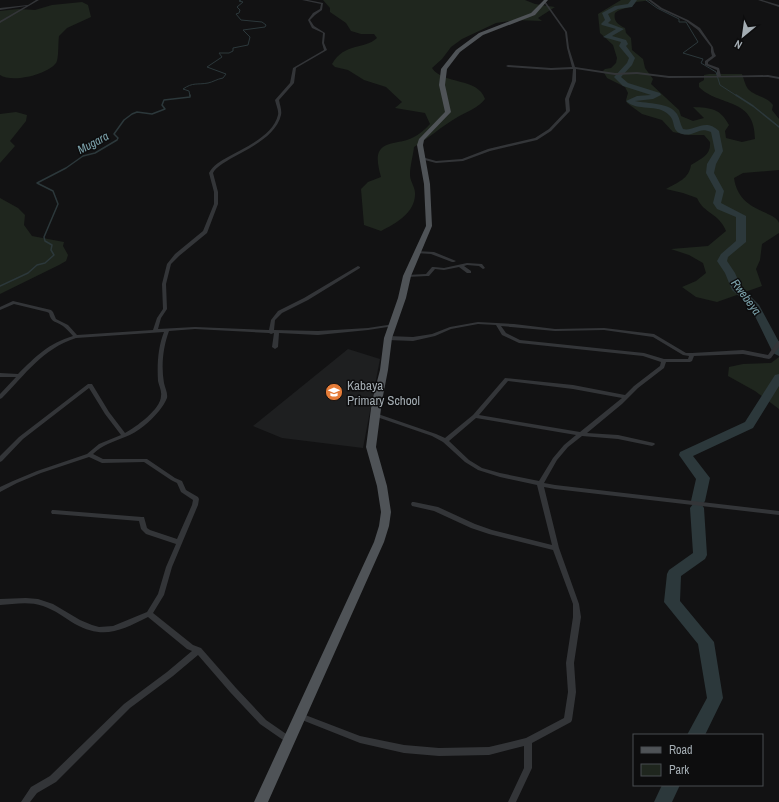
<svg xmlns="http://www.w3.org/2000/svg" width="779" height="802" font-family="'Archivo Narrow',sans-serif">
	<rect width="100%" height="100%" fill="#121213"/>
	<!-- built -->
	<polygon fill="#1e1f20" points="348,349 380,359 363,448 282,438 253,426"/>
	<!-- green -->
	<g fill="#1f261e">
		<path d="M323,0H525L535,4L555,7L538,18L542,21L516,20L496,23L462,39L451,47L442,59L432,68C443,85 478,77 485,99C478,108 466,112 456,118C442,126 429,138 414,147C413,156 410,166 410,175C410,181 415,187 415,193C416,212 396,224 381,231L364,225L361,189L368,182L381,177C379,170 377,161 378,155C381,142 398,143 407,140C416,137 424,131 430,124L425,113L395,108L402,102L386,87L364,80L348,70L335,67L332,64C345,42 364,50 377,38L374,34H361L351,31L346,23L330,12V8Z"/>
		<path d="M621,0H653L636,2C631,9 622,7 615,13C613,21 618,25 625,28L626,33L631,38L632,50L643,59L645,68L653,79L651,84L679,110L681,116L693,121L704,118L693,107C711,108 720,108 729,125L725,131L726,138L742,142L755,139C755,97 719,107 699,87V83L704,80V75L709,74H742C744,79 745,85 748,89C756,97 766,96 773,105L772,110L779,119V170L743,173L734,178C739,213 775,210 779,223C779,226 779,230 779,233L762,244L760,260L756,269L762,286L717,302L696,297L682,287L696,281L706,273L703,263L689,255L671,249L708,246L726,231C719,213 704,214 697,198L683,193L666,189C678,182 689,179 691,165C702,158 711,155 710,142L704,135H688L673,132L662,120L642,114L627,103L626,100L628,93L625,87L607,78L603,71L605,69L611,68L616,63L617,58L613,45L600,33L598,14Z"/>
		<path d="M82,2L88,5L91,17L67,28L59,36C58,42 59,60 56,63C47,75 12,83 0,75V11L18,9L35,10L52,5Z"/>
		<polygon points="16,112 27,115 26,121 10,141 15,146 0,163 0,114"/>
		<polygon points="0,198 18,208 25,215 24,225 32,236 64,242 63,246 68,255 66,261 59,265 0,294"/>
		<polygon points="779,357 779,409 755,391 728,376 729,367 743,364 771,363"/>
	</g>
	<g fill="none" stroke-linecap="round" stroke-linejoin="round">
		<!-- stream-far1 -->
		<g stroke="#2c383b" stroke-width="1">
			<polyline points="646,0 657,8 679,19 679,22 686,22 698,42 683,53 703,59 701,63 716,72 720,85 737,96"/>
			<path d="M190,96L189,91L183,89C193,82 197,85 208,83C213,82 217,79 223,78L226,74L207,67L222,57L219,53H229L233,51V48L248,45L250,37L243,30L265,27L266,25L262,22L241,20L236,14L239,13L240,10L237,7L243,2L239,1L241,0"/>
		</g>
		<!-- stream -->
		<g stroke="#2c383b" stroke-width="1.5">
			<polyline points="736,95 753,106 779,127"/>
			<polyline points="0,286 28,273 37,265 45,263 54,255 51,250 52,245 45,241 44,237 58,204 53,191 37,183 66,168 83,156 95,153 117,140 118,138 114,134 124,120 132,114 137,112 152,114 165,109 162,105 164,100 190,97 190,95"/>
		</g>
		<!-- river -->
		<g fill="#2c383b" fill-rule="evenodd">
			<path d="M631,0H637L632,7L618,9L608,14L611,20L608,23L624,29L612,36L626,40L628,44L626,46L635,58L632,65L621,77L628,83L660,93L661,95L653,99L635,101C648,104 669,102 677,114C680,119 680,124 683,129C694,132 705,117 719,131L723,151L716,164L714,173L724,191L721,203L746,216V242L728,257L727,261L735,273L741,287L759,305L779,342V356L773,353L750,306L732,290L725,273L717,261L721,254L736,241V217L717,209L713,203L716,191L706,173L707,164L715,151L711,132C698,126 695,137 682,134C671,131 676,121 669,115C658,103 637,112 626,101L637,96L651,95L623,86L614,77L627,63L629,58L619,46L621,42L603,37L616,29L602,25L601,24L605,20L602,13L615,6L628,4Z"/>
			<polygon points="779,374 779,386 753,428 693,456 710,478 705,501 702,505 704,508 707,555 705,559 681,576 680,601 714,642 723,698 705,735 687,735 707,698 698,644 664,602 667,574 669,570 693,553 690,508 693,504 691,501 696,479 679,455 680,452 745,422 775,375"/>
			<polygon points="662,785 680,785 672,802 654,802"/>
		</g>
		<!-- street -->
		<g fill="#333538" fill-rule="evenodd">
			<polygon points="36,0 39,0 0,23 0,21 26,6 0,10 0,8 28,5"/>
			<path d="M302,0H308L323,3L322,10L315,15L310,20L314,26L325,33L324,43L327,50L296,68L294,83L279,100C280,105 282,111 281,115C276,137 247,149 230,159C224,163 216,167 213,173L218,192V204L207,233L179,256L171,264L166,284L167,309L161,318L158,329L195,327L269,330L271,320L278,311L304,298L358,266L360,267V268L308,300L282,313L275,320L274,330L318,331L368,328L394,324L396,325L394,326L368,330L318,335L279,333L278,347L275,349L272,347L274,333L271,334L269,333L195,329L169,331C163,347 161,366 164,383C165,388 168,393 167,398C165,403 162,407 159,411C150,422 138,432 125,437C113,442 102,445 93,454L103,459H147L175,478L182,481L186,490L198,497L199,499L198,505L172,567L164,595L153,613L193,645L201,648L236,688L266,720L292,738L293,740L292,742L289,744L286,742L260,724L230,692L198,655L173,676L130,708L56,782L37,793L30,802H21L31,787L50,776L124,704L167,672L192,651L187,649L148,617C122,630 104,640 75,624C65,618 55,610 43,606C29,601 14,604 0,605V599L26,598L38,599L53,604L80,620L92,625L99,627L113,626L147,612L158,594L166,567L176,544L146,534L141,529L139,521L54,514H52L51,512L52,510H54L142,517H144L147,528L150,530L177,539L192,505L193,500L181,492L177,483L171,480L144,462L102,463L89,457L41,473L17,483L0,492V487L13,481L37,471L87,454L99,444L121,435L105,414L89,388L23,439L2,461L0,462V456L19,437L88,384H92L109,412L125,433C136,427 161,409 161,396C162,391 159,386 158,381C157,364 158,347 164,332L76,338C42,349 26,374 2,398L0,399V394L16,377H0V373L18,374C35,357 49,343 73,336C70,333 67,329 63,326C56,321 51,323 49,313L47,312L14,304L0,310V307L13,301L51,310L53,312L56,319L68,325L77,335L153,330L157,318L163,309L162,284L167,264L175,254L203,231L214,204V192L209,173C213,165 221,161 228,157C245,147 273,136 278,115C279,111 276,105 275,100L290,83L293,68L324,50L322,43L323,33L312,28L308,20L313,13L320,9L321,4Z"/>
			<polygon points="648,0 651,0 662,8 688,20 700,28 713,47 714,52 716,56 708,62 708,64 719,68 721,76 768,75 779,77 779,79 768,77 669,78 637,74 615,75 576,69 576,81 569,99 570,111 551,131 537,140 490,151 463,161 436,163 421,159 420,158 422,157 436,161 462,159 488,149 535,138 549,129 566,111 565,99 572,81 573,69 551,70 508,67 506,66 508,65 551,68 572,67 567,48 565,32 543,1 545,1 567,32 569,48 575,67 615,73 637,72 669,76 717,76 717,70 705,65 705,61 712,56 711,52 711,47 698,30 686,21 660,9"/>
			<polygon points="758,0 762,0 779,5 779,7"/>
			<polygon points="416,251 434,252 456,261 454,262 452,262 431,254 416,253"/>
			<polygon points="467,263 482,264 485,268 483,269 479,266 467,265 464,266 471,271 471,273 467,273 459,267 444,270 435,269 429,276 427,276 407,277 405,276 407,275 426,274 432,267 434,267 444,268"/>
			<path d="M478,322L514,324L555,329L604,328L654,334L686,353H692L743,350L768,355L777,342L779,341V347L771,358L769,359L743,354L694,356L692,361L690,362H666L664,368L638,388L622,404L587,433L618,435L654,443L655,444L654,445L652,446L618,439L582,436L568,447L557,460L544,483L555,485L779,511V515L555,489L544,487L559,548L579,604L581,617L574,663L576,692L572,720L571,722L532,743V768L516,802H508L524,768V746L489,755L439,756L404,753L360,743L297,718L296,716L297,714L300,713L360,736L404,745L439,748L489,747L526,738L564,718L568,692L566,663L573,617V604L553,550L489,534L471,528L434,511L412,506L411,504L412,502H414L438,507L475,524L492,530L552,545L537,485L500,477L478,470L465,462L443,442L432,436L374,416L373,415L374,414H378L436,434L445,438L473,415L505,378L573,385L625,395L634,386L660,366L661,362L643,356L519,343L502,335L496,325L478,324L451,329L435,336L413,341L388,340L385,338L388,336L413,337L432,334L450,327ZM501,326L555,331L604,330L653,337L683,355L689,356L688,359H664L644,353L520,340L506,333ZM508,381L573,389L622,398L580,432L479,415ZM476,418L576,435L564,445L553,458L539,481L500,473L482,468L469,460L449,441Z"/>
		</g>
		<!-- primary -->
		<polygon fill="#4f5357" fill-rule="evenodd" points="544,0 548,0 535,15 483,35 460,52 447,69 445,85 451,112 424,140 423,145 430,184 432,226 411,276 406,298 392,338 388,370 382,401 376,447 387,486 391,512 389,526 384,542 268,802 254,802 374,542 379,526 381,512 377,486 366,447 372,401 380,370 384,338 398,298 403,276 426,226 424,184 417,145 419,139 445,112 439,85 441,69 456,50 479,33 531,13"/>
	</g>
	<!-- icons -->
	<defs>
		<symbol id="school-disc" viewBox="-11 -11 22 22"><circle r="9.5" fill="#e57c38" stroke="#0d0d0e"/><path d="M0-5L7-2L0 1L-7-2ZM-4 1L0 2.5L4 1V4Q0 6-4 4Z" fill="#fff"/></symbol>
	</defs>
	<g fill-rule="evenodd">
		<use href="#school-disc" x="324" y="382" width="20" height="20"/>
	</g>
	<g text-anchor="middle" stroke-width="3" stroke-linejoin="round" paint-order="stroke">
		<!-- far-water labels -->
		<g font-size="12" font-style="italic" fill="#7da3ac" stroke="#0d0d0e">
			<text transform="translate(93 143) rotate(-28)" y="4">Mugara</text>
			<text transform="translate(746 297) rotate(53)" y="4">Rwebeya</text>
		</g>
		<!-- poi labels -->
		<g font-size="13" fill="#a4adb3" stroke="#0d0d0e" text-anchor="start">
			<text x="347" y="390">Kabaya<tspan x="347" dy="15">Primary School</tspan></text>
		</g>
	</g>
	<!-- legend -->
	<rect x="633" y="734" width="130" height="52" fill="#0d0d0e" stroke="#494d50"/>
	<rect x="641" y="747" width="20" height="6" fill="#4f5357" stroke="#494d50"/>
	<text x="669" y="754" font-size="12" fill="#a4adb3">Road</text>
	<rect x="641" y="764" width="20" height="12" fill="#1f261e" stroke="#494d50"/>
	<text x="669" y="774" font-size="12" fill="#a4adb3">Park</text>
	<!-- north arrow -->
	<g transform="translate(743 36) rotate(209)" stroke="#0d0d0e" stroke-width="3" paint-order="stroke">
	<path d="M0-3L7 15L0 10L-7 15Z" fill="#a4adb3"/>
	<text y="-6" font-size="11" font-weight="bold" text-anchor="middle" fill="#a4adb3">N</text>
	</g>
</svg>
